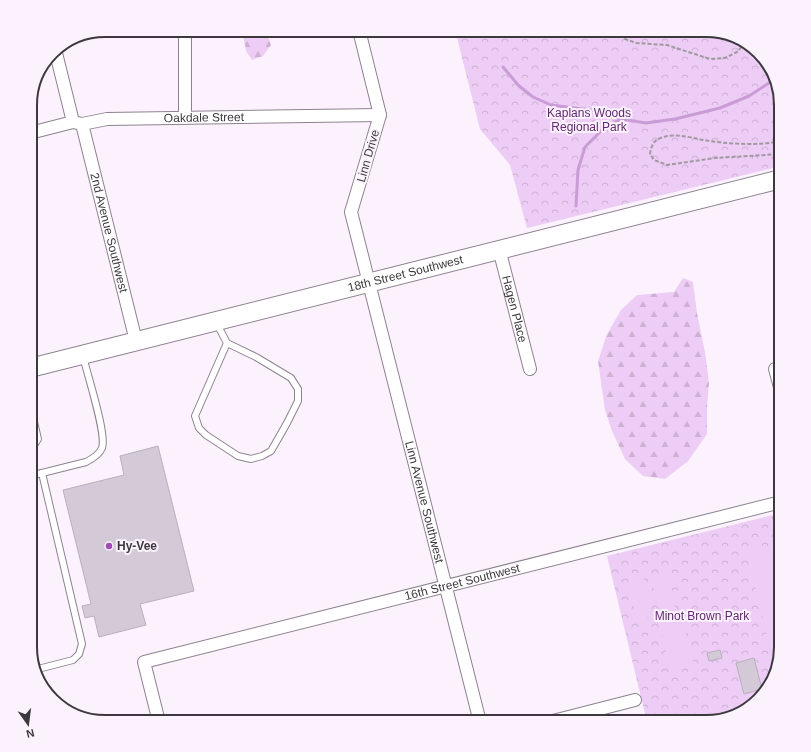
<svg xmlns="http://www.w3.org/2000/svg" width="811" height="752" font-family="Helvetica,sans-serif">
	<defs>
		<pattern id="forest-firs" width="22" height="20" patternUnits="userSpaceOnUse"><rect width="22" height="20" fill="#edcdf5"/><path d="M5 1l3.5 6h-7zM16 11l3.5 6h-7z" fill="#ccb1d3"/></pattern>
		<pattern id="park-crowns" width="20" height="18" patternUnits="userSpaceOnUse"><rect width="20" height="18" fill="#edcdf5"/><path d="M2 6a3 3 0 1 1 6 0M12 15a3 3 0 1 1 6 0" fill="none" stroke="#ccb1d3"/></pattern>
	</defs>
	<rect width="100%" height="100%" fill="#fbf2fd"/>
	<!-- forest -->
	<g fill="url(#forest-firs)">
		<polygon points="242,30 266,30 271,45 263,56 252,60 246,51"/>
		<polygon points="683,278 693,282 697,313 705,352 709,383 707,407 707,434 688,461 665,479 643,476 625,459 612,431 605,410 598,361 607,334 621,310 637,295 674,292"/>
	</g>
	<!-- park -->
	<g fill="url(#park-crowns)">
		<polygon points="455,30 711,30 759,52 781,100 781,166 527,228 510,165 480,129"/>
		<polygon points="781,513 781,647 775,676 759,700 711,722 647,722 607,556"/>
	</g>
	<!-- garden -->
	<g fill="#edcdf5">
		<polygon points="781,544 781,647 776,673 747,553"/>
		<polygon points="667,574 676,610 660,614 651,578"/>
		<polygon points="644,579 653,616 637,620 628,584"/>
		<polygon points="683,620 693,663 670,669 660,625"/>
	</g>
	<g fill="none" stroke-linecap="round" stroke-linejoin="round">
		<!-- stream -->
		<g stroke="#ca9cd6" stroke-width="3">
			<polyline points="503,67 519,86 533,97 551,105 599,111 621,119 646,123 675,119 720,108 749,96 772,81"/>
			<polyline points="576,206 578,170 585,147 603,129 621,119"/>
		</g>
	</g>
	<!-- building -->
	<g fill="#d4c9d7" stroke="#bab0bd">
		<polygon points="158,446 194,591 140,604 146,625 99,637 94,616 85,618 82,606 91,604 63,490 124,475 120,456"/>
		<polygon points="720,650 722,658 709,661 707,653"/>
		<polygon points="754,658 762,689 744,694 736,663"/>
	</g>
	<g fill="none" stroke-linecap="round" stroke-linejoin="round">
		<defs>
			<g id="lane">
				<polyline points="216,322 227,343 256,357 291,378 298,389 298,401 287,423 271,451 262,456 251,459 238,456 206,435 199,428 195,416 227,343"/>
				<polyline points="30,448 33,447 38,439 30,405"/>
				<path d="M30,476L86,462C92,459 99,455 102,448C107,434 87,374 83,356"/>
				<polyline points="38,669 73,660 79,654 82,644 42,473"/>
			</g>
			<g id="street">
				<polyline points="185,30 185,118"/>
				<path id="s1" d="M359,30L380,115L351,212L480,722"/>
				<polyline points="55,49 73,122"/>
				<path id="s2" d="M82,124L136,341"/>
				<path id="s3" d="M30,133L73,122L82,124L107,119L380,115"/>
				<path id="s4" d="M499,249L530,369"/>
				<polyline points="775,369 781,391"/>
				<path id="s5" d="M159,722L144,662L781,502"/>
				<polyline points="549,722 635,700"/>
			</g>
			<g id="secondary">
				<path id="s6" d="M30,368L781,179"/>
			</g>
		</defs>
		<!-- lane casing -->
		<use href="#lane" stroke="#8d8390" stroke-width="8"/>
		<!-- street casing -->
		<use href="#street" stroke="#8d8390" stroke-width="14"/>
		<!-- secondary casing -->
		<use href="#secondary" stroke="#8d8390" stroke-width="20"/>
		<!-- path -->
		<g stroke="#a099a1" stroke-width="2" stroke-dasharray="4 2" stroke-linecap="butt">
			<polyline points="616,30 625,39 636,43 667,45 710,59 725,58 737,52 743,45"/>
			<polyline points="662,30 678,36 724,36"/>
			<path d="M781,141C759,146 726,144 704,140C692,138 679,134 667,136C655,139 652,142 650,154L654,160L667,165L715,158L781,154"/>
		</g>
		<!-- lane -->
		<use href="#lane" stroke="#fff" stroke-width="6"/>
		<!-- street -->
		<use href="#street" stroke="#fff" stroke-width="12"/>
		<!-- secondary -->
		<use href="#secondary" stroke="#fff" stroke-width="18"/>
	</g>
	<!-- markers -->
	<circle fill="#a24bb8" stroke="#fbf2fd" stroke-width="1.5" cx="109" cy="546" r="4"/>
	<g text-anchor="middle" stroke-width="4" stroke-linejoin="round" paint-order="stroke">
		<!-- park labels -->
		<g font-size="12" fill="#61296f" stroke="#fbf2fd">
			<text x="589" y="117">Kaplans Woods<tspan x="589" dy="14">Regional Park</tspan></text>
			<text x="702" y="620">Minot Brown Park</text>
		</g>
		<!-- street labels -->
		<g font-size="12" fill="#3c383d" stroke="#fbf2fd">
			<text dy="4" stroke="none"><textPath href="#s3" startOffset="176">Oakdale Street</textPath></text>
			<text transform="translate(368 156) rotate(-74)" y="4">Linn Drive</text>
			<text dy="4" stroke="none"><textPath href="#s2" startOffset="112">2nd Avenue Southwest</textPath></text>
			<text dy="4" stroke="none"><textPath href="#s6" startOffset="387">18th Street Southwest</textPath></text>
			<text dy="4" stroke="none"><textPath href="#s4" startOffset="62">Hagen Place</textPath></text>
			<text dy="4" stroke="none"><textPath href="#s1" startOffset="488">Linn Avenue Southwest</textPath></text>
			<text dy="4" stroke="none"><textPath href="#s5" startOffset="390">16th Street Southwest</textPath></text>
		</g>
		<!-- poi labels -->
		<g font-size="12" font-weight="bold" fill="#3c383d" stroke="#fbf2fd" text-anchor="start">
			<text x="117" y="550">Hy-Vee</text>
		</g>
	</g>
	<!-- crop -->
	<path d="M0 0H811V752H0ZM105 37H706A68 68 0 0 1 774 105V647A68 68 0 0 1 706 715H105A68 68 0 0 1 37 647V105A68 68 0 0 1 105 37Z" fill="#fbf2fd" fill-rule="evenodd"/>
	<path fill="none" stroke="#3c383d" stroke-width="2" d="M105 37H706A68 68 0 0 1 774 105V647A68 68 0 0 1 706 715H105A68 68 0 0 1 37 647V105A68 68 0 0 1 105 37Z"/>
	<!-- north arrow -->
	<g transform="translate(28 724) rotate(166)" stroke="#fbf2fd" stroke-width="3" paint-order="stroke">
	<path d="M0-3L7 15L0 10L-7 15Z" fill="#3c383d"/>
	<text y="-6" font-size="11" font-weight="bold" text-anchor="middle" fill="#3c383d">N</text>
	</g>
</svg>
